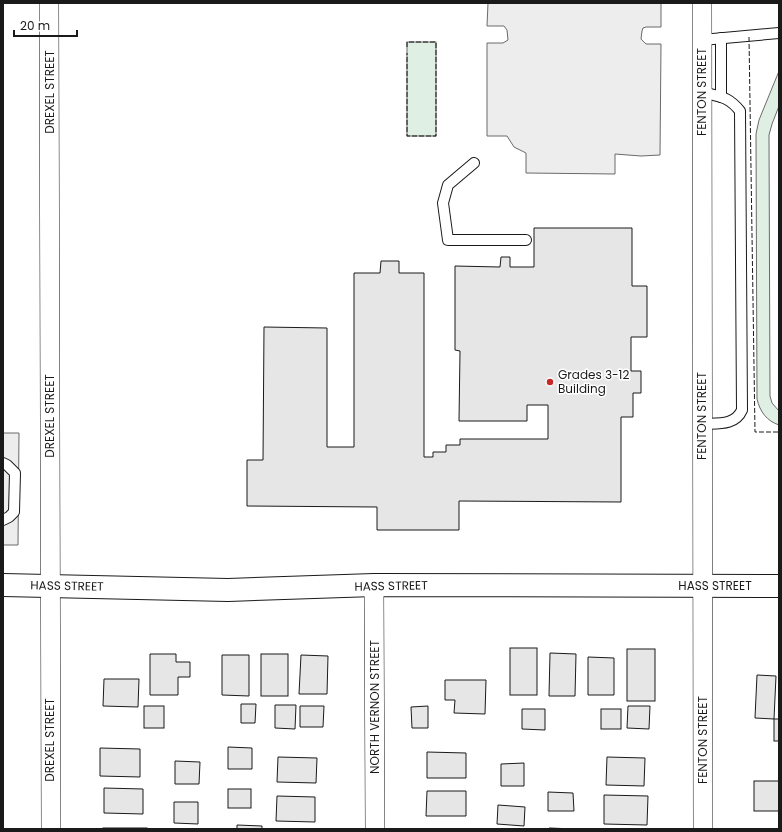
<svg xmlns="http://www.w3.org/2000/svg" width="782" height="832" font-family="Poppins,sans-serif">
	<rect width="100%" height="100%" fill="#fff"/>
	<!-- green -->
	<g fill="#e0efe3" stroke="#6a6a6a">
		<rect x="407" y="42" width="29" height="94"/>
		<path d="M779,71V106L772,124L769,135L770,396L772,403L779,411V425C767,421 760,412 757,399L756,134L759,120Z"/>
	</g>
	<!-- parking -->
	<g fill="#ededed" stroke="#6a6a6a">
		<polygon points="488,3 661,3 661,27 646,27 643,28 642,31 641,39 646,44 661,44 660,155 641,156 615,154 615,174 526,173 526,153 514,147 507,136 487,136 487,43 503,43 508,40 507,30 504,26 487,26"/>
		<polygon points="3,433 19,433 18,545 3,545"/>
	</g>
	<!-- building -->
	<g fill="#e6e6e6" stroke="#1a1a1a">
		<polygon points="534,228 632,228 632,286 647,286 647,337 631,337 631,371 641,371 641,393 633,393 633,417 621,417 621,502 459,501 459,530 377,530 377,507 247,506 247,460 263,460 264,327 327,328 327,447 354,447 354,273 380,273 381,261 399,261 399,273 424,273 424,457 433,457 433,452 446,452 446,445 460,445 460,439 548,439 548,405 527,405 527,421 459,421 460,351 455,350 455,266 500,267 501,257 510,257 510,267 534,267"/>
		<rect x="510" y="648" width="27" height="47"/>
		<rect x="627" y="649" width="28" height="52"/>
		<polygon points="550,653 576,654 575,696 549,696"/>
		<polygon points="150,654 176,654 176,662 190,662 190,677 178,677 178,695 150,695"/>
		<rect x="261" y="654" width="27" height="42"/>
		<polygon points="222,655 249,655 249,696 222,695"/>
		<polygon points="301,655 328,656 327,694 299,694"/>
		<polygon points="588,657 614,658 614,695 588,695"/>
		<polygon points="757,675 776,676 774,719 755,718"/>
		<polygon points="104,679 139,679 138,707 103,706"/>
		<polygon points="445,680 486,680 485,714 454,713 455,700 445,700"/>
		<polygon points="241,704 256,704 255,723 241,723"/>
		<polygon points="275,705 296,705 295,729 275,728"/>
		<rect x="144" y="706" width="20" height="22"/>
		<polygon points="300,706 324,706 323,727 300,727"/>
		<polygon points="428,706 428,728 412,728 411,707"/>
		<polygon points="628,706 650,706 649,729 627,728"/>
		<polygon points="522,709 545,709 545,730 522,729"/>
		<rect x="601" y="709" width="20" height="20"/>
		<rect x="774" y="719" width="5" height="22"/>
		<polygon points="228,747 252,748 252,769 228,769"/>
		<polygon points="100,748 140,749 140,777 100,776"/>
		<polygon points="427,752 466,753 466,778 427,778"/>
		<polygon points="278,757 317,758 316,783 277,782"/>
		<polygon points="607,757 645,758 644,786 606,785"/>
		<polygon points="175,761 200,762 199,784 175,784"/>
		<polygon points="524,763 524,786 501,786 501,764"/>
		<rect x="754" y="781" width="25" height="30"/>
		<polygon points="104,788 143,789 143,814 104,813"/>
		<rect x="228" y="789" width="23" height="19"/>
		<polygon points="427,791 466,791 466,816 426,816"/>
		<polygon points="548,792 573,793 574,811 548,811"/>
		<polygon points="604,795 648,796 647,825 604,824"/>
		<polygon points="277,796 315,797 315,822 276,821"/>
		<polygon points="174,802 198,802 198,824 174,823"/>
		<polygon points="498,805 525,807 524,826 497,824"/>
		<polygon points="237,825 262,826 262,829 237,829"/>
		<rect x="103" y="828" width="44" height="1"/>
		<polygon points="549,828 575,829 549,829"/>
	</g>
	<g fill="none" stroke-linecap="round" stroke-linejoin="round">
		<defs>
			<g id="service">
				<polyline points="721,38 721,97"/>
				<polyline points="702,40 779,33"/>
				<path d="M702,92C720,97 728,96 740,111L742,410C735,426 717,423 702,424"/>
				<polyline points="474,163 448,185 443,203 448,240 526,240"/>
				<polyline points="3,463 7,465 15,473 14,512 9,517 3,520"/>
			</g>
			<g id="minor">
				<polyline points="49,3 51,829"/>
				<polyline points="702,3 703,829"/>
				<polyline points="374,585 375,829"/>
			</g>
			<polyline id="tertiary" points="3,585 228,590 374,585 779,586"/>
		</defs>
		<!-- service casing -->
		<use href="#service" stroke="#1a1a1a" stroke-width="12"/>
		<!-- minor casing -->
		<use href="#minor" stroke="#1a1a1a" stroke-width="20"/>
		<!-- tertiary casing -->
		<use href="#tertiary" stroke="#1a1a1a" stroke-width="24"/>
		<!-- service -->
		<use href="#service" stroke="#fff" stroke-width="10"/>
		<!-- minor -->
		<use href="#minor" stroke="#fff" stroke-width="19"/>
		<!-- tertiary -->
		<use href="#tertiary" stroke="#fff" stroke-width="22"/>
		<!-- fence -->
		<g stroke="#1a1a1a" stroke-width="1" stroke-dasharray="5 2" stroke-linecap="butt">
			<polyline points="749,37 755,432 779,432"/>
			<polyline points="407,47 407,42 436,42 436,136 407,136 407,53"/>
		</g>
	</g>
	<!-- markers -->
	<circle fill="#c62828" stroke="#fff" stroke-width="1.5" cx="550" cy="382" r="4"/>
	<g text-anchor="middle" stroke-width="3" stroke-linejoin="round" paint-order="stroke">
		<!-- street labels -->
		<g font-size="12" fill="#1a1a1a" stroke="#fff">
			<text transform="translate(50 92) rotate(-90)" y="4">DREXEL STREET</text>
			<text transform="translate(702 92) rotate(-90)" y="4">FENTON STREET</text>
			<text transform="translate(50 416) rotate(-90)" y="4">DREXEL STREET</text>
			<text transform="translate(702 416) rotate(-90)" y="4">FENTON STREET</text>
			<text transform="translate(67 586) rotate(1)" y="4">HASS STREET</text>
			<text transform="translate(391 586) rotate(-1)" y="4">HASS STREET</text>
			<text x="715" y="590">HASS STREET</text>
			<text transform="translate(375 707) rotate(-90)" y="4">NORTH VERNON STREET</text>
			<text transform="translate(50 740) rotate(-90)" y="4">DREXEL STREET</text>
			<text transform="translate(703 740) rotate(-90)" y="4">FENTON STREET</text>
		</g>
		<!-- poi labels -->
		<g font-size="12" fill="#1a1a1a" stroke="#fff" text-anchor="start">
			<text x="558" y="379">Grades 3-12<tspan x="558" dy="14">Building</tspan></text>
		</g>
	</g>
	<!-- border -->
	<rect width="782" height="832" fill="none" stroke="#1a1a1a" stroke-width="8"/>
	<!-- scale -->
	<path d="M14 30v6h63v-6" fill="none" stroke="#1a1a1a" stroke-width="2"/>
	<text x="20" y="30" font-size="12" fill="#1a1a1a" stroke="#ffffff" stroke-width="3" paint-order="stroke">20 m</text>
</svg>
